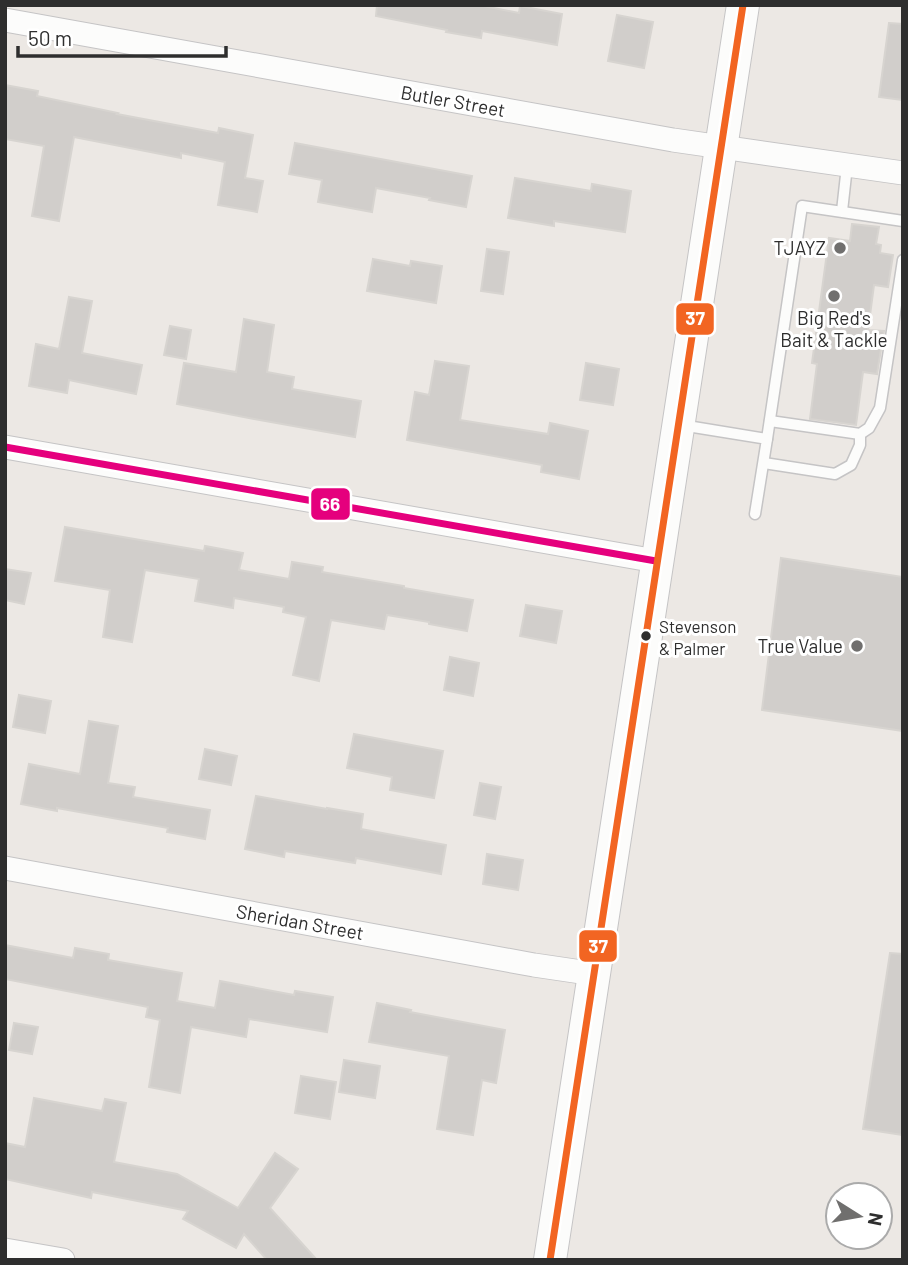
<svg xmlns="http://www.w3.org/2000/svg" width="908" height="1265" font-family="Barlow,sans-serif">
	<rect width="100%" height="100%" fill="#ece8e4"/>
	<!-- building -->
	<g fill="#d1cecb" stroke="#d7d4d0" stroke-width="2">
		<polygon points="377,5 479,5 519,13 520,6 562,14 557,45 482,31 481,38 446,32 447,30 376,16"/>
		<polygon points="617,15 653,22 644,68 608,61"/>
		<polygon points="889,23 903,24 903,100 879,97"/>
		<polygon points="5,85 38,91 37,96 118,113 117,114 218,133 219,128 253,135 245,178 263,181 257,212 218,205 225,162 181,153 181,158 74,137 59,221 32,216 44,146 5,139"/>
		<polygon points="295,143 472,176 466,207 429,200 430,198 376,188 372,212 318,202 322,180 289,174"/>
		<polygon points="515,178 591,191 592,184 631,191 625,232 554,221 554,226 508,218"/>
		<polygon points="852,224 879,227 876,244 881,245 880,253 893,255 888,287 874,285 868,330 884,331 877,374 863,372 856,425 810,419 817,364 812,363 829,238 850,241"/>
		<polygon points="487,249 509,252 503,294 481,291"/>
		<polygon points="373,259 410,266 411,261 442,266 436,303 367,291"/>
		<polygon points="69,297 92,301 82,353 142,365 136,394 69,380 67,393 29,386 36,344 59,349"/>
		<polygon points="244,319 274,325 267,372 294,377 292,389 361,401 355,437 254,419 177,404 184,363 236,372"/>
		<polygon points="170,326 191,330 186,359 164,355"/>
		<polygon points="435,361 469,366 460,420 548,434 550,423 588,431 579,479 541,472 542,465 407,440 415,392 429,395"/>
		<polygon points="586,363 619,369 613,405 580,400"/>
		<polygon points="65,527 204,551 205,546 243,553 239,570 289,579 292,562 323,567 322,572 404,586 404,588 473,600 467,631 429,624 429,622 387,615 384,629 331,620 319,681 293,675 306,617 283,612 284,607 234,598 233,608 195,601 199,579 145,570 132,642 103,637 110,590 55,581"/>
		<polygon points="781,558 903,577 903,731 762,710"/>
		<polygon points="5,569 31,573 24,604 5,600"/>
		<polygon points="526,605 562,611 556,643 520,636"/>
		<polygon points="450,657 479,663 473,696 444,690"/>
		<polygon points="19,695 51,701 45,733 13,727"/>
		<polygon points="89,721 118,726 108,783 135,787 133,797 210,810 205,839 167,832 168,828 57,808 57,811 21,804 29,764 80,774"/>
		<polygon points="354,734 443,751 434,798 390,790 392,777 347,768"/>
		<polygon points="205,749 237,756 231,785 199,779"/>
		<polygon points="480,783 501,787 495,819 474,815"/>
		<polygon points="256,796 327,809 327,808 363,814 361,829 446,845 441,874 356,858 355,863 285,851 284,857 245,849"/>
		<polygon points="487,854 523,860 518,890 483,884"/>
		<polygon points="5,945 73,958 75,948 109,954 108,960 182,973 177,1001 215,1008 220,981 294,995 295,991 333,997 327,1032 249,1019 246,1037 191,1027 180,1093 149,1087 160,1020 146,1017 148,1007 5,979"/>
		<polygon points="890,953 903,954 903,1135 863,1129"/>
		<polygon points="377,1003 411,1010 410,1012 505,1030 496,1083 482,1080 473,1135 437,1129 449,1056 369,1042"/>
		<polygon points="14,1023 38,1027 32,1054 9,1050"/>
		<polygon points="344,1060 380,1066 375,1098 339,1092"/>
		<polygon points="301,1076 336,1082 330,1119 295,1113"/>
		<polygon points="34,1098 102,1111 105,1099 126,1103 114,1162 177,1174 238,1208 275,1153 298,1169 270,1208 317,1260 267,1260 244,1234 236,1248 183,1219 188,1211 92,1192 91,1198 5,1179 5,1143 25,1147"/>
	</g>
	<g fill="none" stroke-linecap="round" stroke-linejoin="round">
		<defs>
			<g id="lane">
				<polyline points="842,211 847,166"/>
				<polyline points="770,421 860,434 869,428 880,408 903,260"/>
				<polyline points="681,425 767,439 755,514"/>
				<polyline points="767,439 802,206 903,221"/>
				<polyline points="764,463 835,474 851,465 860,445 860,434"/>
			</g>
			<g id="street">
				<polyline points="5,20 673,140 903,173"/>
				<polyline points="5,447 656,561"/>
				<polyline points="5,868 534,965 595,974"/>
				<polyline points="5,1250 63,1260"/>
			</g>
			<polyline id="secondary" points="550,1260 743,5"/>
		</defs>
		<!-- lane casing -->
		<use href="#lane" stroke="#c5c4c5" stroke-width="13"/>
		<!-- street casing -->
		<use href="#street" stroke="#c5c4c5" stroke-width="25"/>
		<!-- secondary casing -->
		<use href="#secondary" stroke="#c5c4c5" stroke-width="34"/>
		<!-- lane -->
		<use href="#lane" stroke="#fcfcfb" stroke-width="10"/>
		<!-- street -->
		<use href="#street" stroke="#fcfcfb" stroke-width="23"/>
		<!-- secondary -->
		<use href="#secondary" stroke="#fcfcfb" stroke-width="32"/>
		<defs>
			<polyline id="bus-1" points="5,447 656,561"/>
			<polyline id="bus-2" points="550,1260 743,5"/>
		</defs>
		<!-- bus-1 casing -->
		<use href="#bus-1" stroke="#fff" stroke-width="12"/>
		<!-- bus-2 casing -->
		<use href="#bus-2" stroke="#fff" stroke-width="12"/>
		<!-- bus-1 -->
		<use href="#bus-1" stroke="#e5007d" stroke-width="7"/>
		<!-- bus-2 -->
		<use href="#bus-2" stroke="#f26522" stroke-width="7"/>
	</g>
	<!-- markers -->
	<g fill="#706f6e" stroke="#fff" stroke-width="2.5">
		<circle cx="840" cy="248" r="7"/>
		<circle cx="834" cy="296" r="7"/>
		<circle cx="857" cy="646" r="7"/>
	</g>
	<circle fill="#2e2e2e" stroke="#fff" stroke-width="2.5" cx="646" cy="636" r="6"/>
	<g text-anchor="middle" stroke-width="6" stroke-linejoin="round" paint-order="stroke">
		<!-- bus labels -->
		<g font-size="17" fill="#2e2e2e" stroke="#fff" text-anchor="start">
			<text x="659" y="633">Stevenson<tspan x="659" dy="22">&amp; Palmer</tspan></text>
		</g>
		<!-- street labels -->
		<g font-size="19" fill="#2e2e2e" stroke="#fff">
			<text transform="translate(453 101) rotate(10)" y="7">Butler Street</text>
			<text transform="translate(300 922) rotate(10)" y="7">Sheridan Street</text>
		</g>
		<!-- poi labels -->
		<g font-size="19" fill="#2e2e2e" stroke="#fff" text-anchor="end">
			<text x="826" y="255">TJAYZ</text>
			<text x="834" y="325" text-anchor="middle">Big Red's<tspan x="834" dy="22">Bait &amp; Tackle</tspan></text>
			<text x="843" y="653">True Value</text>
		</g>
	</g>
	<g stroke="#fff" stroke-width="2.5">
		<rect x="675" y="302" width="40" height="34" rx="7" fill="#f26522"/>
		<rect x="310" y="487" width="41" height="34" rx="7" fill="#e5007d"/>
		<rect x="578" y="929" width="40" height="34" rx="7" fill="#f26522"/>
	</g>
	<g font-size="19" text-anchor="middle" font-weight="bold" fill="#fff">
		<text x="695" y="325">37</text>
		<text x="330" y="511">66</text>
		<text x="598" y="953">37</text>
	</g>
	<!-- border -->
	<rect width="908" height="1265" fill="none" stroke="#2e2e2e" stroke-width="14"/>
	<!-- north arrow -->
	<g transform="translate(859 1216) rotate(101)"><circle r="33" fill="#ffffff" stroke="#ababab" stroke-width="2"/>
	<path d="M0-5L12 26L0 18L-12 26Z" fill="#706f6e"/>
	<text y="-10" font-size="19" font-weight="bold" text-anchor="middle" fill="#2e2e2e">N</text>
	</g>
	<!-- scale -->
	<path d="M18 46v10h208v-10" fill="none" stroke="#2e2e2e" stroke-width="3.5"/>
	<text x="28" y="46" font-size="21" fill="#2e2e2e" stroke="#ffffff" stroke-width="5" paint-order="stroke">50 m</text>
</svg>
